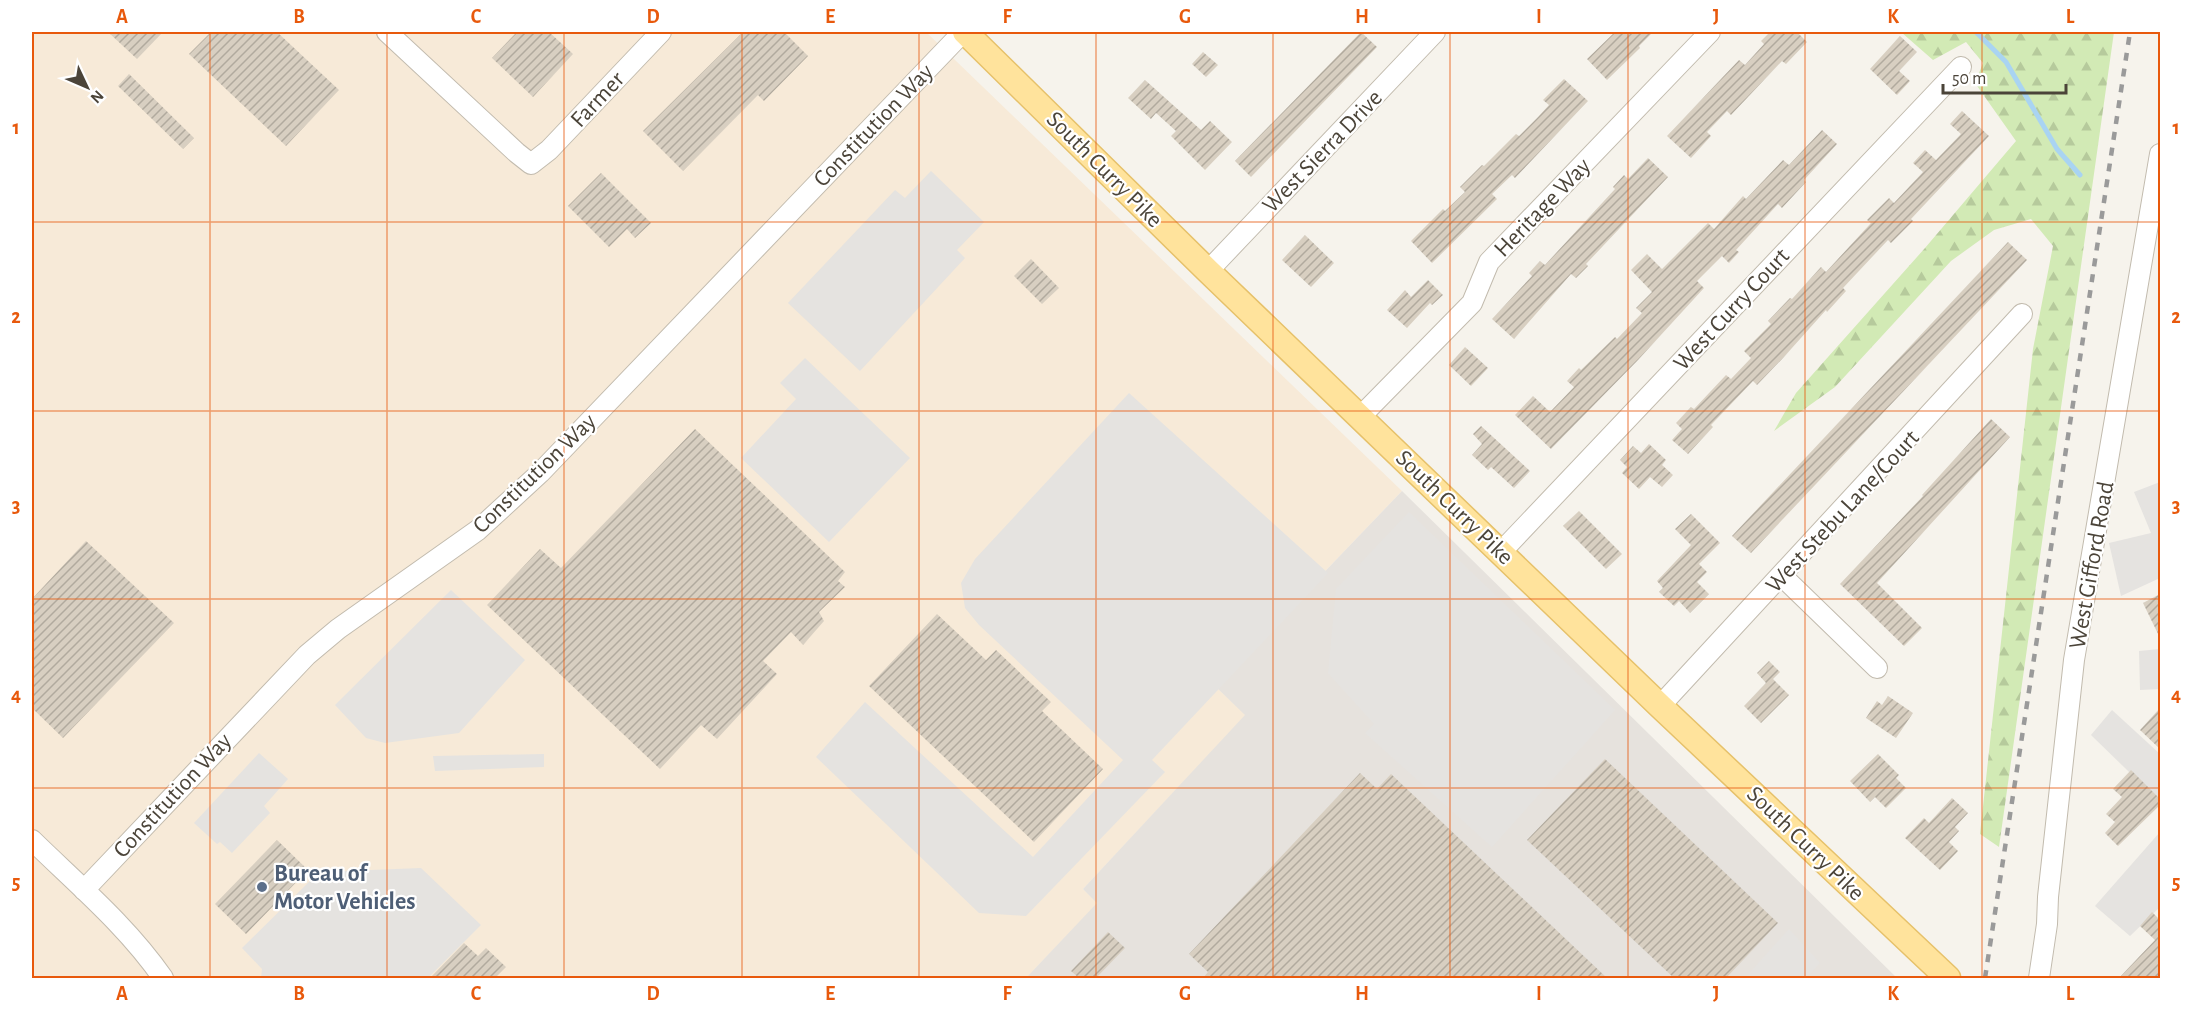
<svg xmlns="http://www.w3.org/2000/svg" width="2192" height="1010" font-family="'Alegreya Sans',sans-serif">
	<defs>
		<pattern id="forest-firs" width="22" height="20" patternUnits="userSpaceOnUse" patternTransform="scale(1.5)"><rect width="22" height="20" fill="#d2eab5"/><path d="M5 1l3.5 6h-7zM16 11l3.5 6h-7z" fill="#b6ca9c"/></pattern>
		<pattern id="building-hatch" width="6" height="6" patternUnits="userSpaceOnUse" patternTransform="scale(1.5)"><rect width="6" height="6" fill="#d8cfc1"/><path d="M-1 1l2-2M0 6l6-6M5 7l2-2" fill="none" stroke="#b1aa9e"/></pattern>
	</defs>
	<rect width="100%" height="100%" fill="#f6f3ec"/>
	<!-- commercial -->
	<polygon fill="#f7ead8" points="32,32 926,32 1402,491 1215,686 1246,715 1083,889 1098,903 1026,978 32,978"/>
	<!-- industrial -->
	<polygon fill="#e6e2dd" points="1402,491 1897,978 1026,978 1097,903 1083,889 1245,715 1215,686"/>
	<!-- forest -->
	<polygon fill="url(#forest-firs)" points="1901,32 2114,32 1999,847 1980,834 2033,349 2053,246 2031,219 1994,230 1951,261 1835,387 1774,431 1796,393 1925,248 2016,141 1975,83 1983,63 1966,42 1933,60"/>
	<!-- parking -->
	<g fill="#e5e3e0">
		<polygon points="931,171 984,222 957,250 965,258 860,371 788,303 895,190 905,198"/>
		<polygon points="805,358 910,458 829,542 741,458 796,399 780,383"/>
		<polygon points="1129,393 1328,573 1152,760 1165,772 1026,916 979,913 816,757 865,702 1033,857 1123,760 979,625 965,608 961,583 975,559"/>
		<polygon points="2160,482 2160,578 2121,596 2109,543 2151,533 2134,492"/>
		<polygon points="1409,512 1615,710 1492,847 1365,733 1374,724 1328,673 1336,589"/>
		<polygon points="451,590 525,660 459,733 385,743 366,738 335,705"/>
		<polygon points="2160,649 2160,689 2140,690 2139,651"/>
		<polygon points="2112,710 2160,754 2160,802 2091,735"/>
		<polygon points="259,753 288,779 264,806 270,813 232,853 220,842 217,844 194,823"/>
		<polygon points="544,754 544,767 435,771 433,756"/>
		<polygon points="2160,817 2160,907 2130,936 2095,906 2160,832"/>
		<polygon points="421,868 481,925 428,978 261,978 262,969 242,948 319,872"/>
		<polygon points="1789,929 1820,963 1806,978 1745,978"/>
	</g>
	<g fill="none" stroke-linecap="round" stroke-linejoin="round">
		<!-- stream -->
		<polyline stroke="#a9d4f2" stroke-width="5" points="1976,32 2006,62 2057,149 2080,175"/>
	</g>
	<!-- building -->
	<g fill="url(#building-hatch)">
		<polygon points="108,32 163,32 137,59"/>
		<polygon points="211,32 277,32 339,90 286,146 189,54"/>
		<polygon points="517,32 549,32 573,54 533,97 492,58"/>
		<polygon points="743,32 784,32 808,56 764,101 758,95 683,171 643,131"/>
		<polygon points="1361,32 1377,47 1251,177 1235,161"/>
		<polygon points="1615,32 1653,32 1639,46 1640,48 1607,80 1587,59"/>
		<polygon points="1770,32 1797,32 1807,42 1786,64 1782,61 1731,115 1727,111 1707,132 1711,136 1691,158 1667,136 1739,60 1745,65 1764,44 1761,41"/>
		<polygon points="1900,36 1917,52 1899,71 1910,81 1897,95 1870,69"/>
		<polygon points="1203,52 1218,65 1206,77 1192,64"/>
		<polygon points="129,74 194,138 183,149 118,86"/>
		<polygon points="1564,79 1588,101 1515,178 1512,175 1492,194 1497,199 1432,263 1411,241 1443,209 1445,211 1465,192 1460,187 1482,165 1484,166 1516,134 1519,136 1538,117 1549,105 1543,100"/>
		<polygon points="1145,80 1201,130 1210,121 1232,142 1205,170 1171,136 1176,131 1156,113 1151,119 1128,98"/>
		<polygon points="1962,111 1989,136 1911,219 1913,221 1891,243 1888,240 1843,288 1846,291 1827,312 1826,310 1783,358 1757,385 1753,381 1711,425 1713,427 1688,454 1672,440 1682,429 1676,423 1691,407 1694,409 1726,375 1731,379 1751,358 1744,351 1771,324 1768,321 1790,298 1792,299 1821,267 1826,272 1871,223 1867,220 1889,198 1894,203 1923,172 1913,163 1925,150 1936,160 1961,134 1950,124"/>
		<polygon points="1822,130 1837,144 1804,180 1806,182 1782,208 1778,204 1736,250 1739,252 1729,263 1722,256 1697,281 1704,288 1638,360 1551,449 1515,415 1533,396 1550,412 1574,387 1567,381 1579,368 1581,370 1615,337 1617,339 1642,313 1636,308 1652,292 1631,270 1647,254 1662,269 1708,223 1714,229 1743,196 1746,199 1783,160 1789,165"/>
		<polygon points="1648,158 1668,177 1586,264 1588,266 1576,278 1571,274 1514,339 1492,319 1532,276 1529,273 1540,261 1545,265 1615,189 1613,187 1624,175 1628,179"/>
		<polygon points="601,173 651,223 635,238 627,229 609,247 568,206"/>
		<polygon points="1305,235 1334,263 1311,287 1282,260"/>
		<polygon points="2008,242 2027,260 1751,553 1732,536"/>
		<polygon points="1031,259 1059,288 1042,304 1014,276"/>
		<polygon points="1428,280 1443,295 1432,305 1430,303 1407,328 1387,310 1405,290 1411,297"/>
		<polygon points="1465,347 1488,368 1471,386 1449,365"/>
		<polygon points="1991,419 2010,437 1877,583 1922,628 1904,646 1840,584 1923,496 1922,495"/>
		<polygon points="1481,426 1530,471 1514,488 1491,467 1488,470 1472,455 1482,444 1473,434"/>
		<polygon points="695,429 845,572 838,581 845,587 819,612 824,621 803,645 791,632 763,661 777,674 717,739 701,725 660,769 487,605 540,549 561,568"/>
		<polygon points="1649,444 1666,460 1662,465 1673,475 1662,487 1650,477 1639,489 1622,473 1627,467 1620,460 1633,446 1641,453"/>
		<polygon points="1579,511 1622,554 1606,569 1563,526"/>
		<polygon points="1691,514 1720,543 1699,564 1707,572 1697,582 1709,594 1690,613 1679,601 1674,606 1659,592 1663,588 1657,581 1691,545 1675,529"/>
		<polygon points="86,541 174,623 63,738 32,708 32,599"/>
		<polygon points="2160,594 2160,638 2143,603"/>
		<polygon points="937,614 986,660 996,650 1051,702 1042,711 1103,769 1034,842 869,686"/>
		<polygon points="1769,661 1780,672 1773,679 1789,695 1761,723 1744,706 1766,683 1757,673"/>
		<polygon points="1888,696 1913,713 1896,738 1866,718 1877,701 1882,705"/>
		<polygon points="2160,708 2160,749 2140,730"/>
		<polygon points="1878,754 1899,775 1896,778 1906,788 1886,808 1875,797 1870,802 1850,781"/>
		<polygon points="1605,759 1778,923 1726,978 1674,978 1527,840"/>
		<polygon points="2131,770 2160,799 2160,805 2118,846 2105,833 2115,822 2106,814 2122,797 2113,789"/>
		<polygon points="1360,773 1377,789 1391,774 1607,978 1203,978 1208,972 1189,954"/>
		<polygon points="1952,798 1968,813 1955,827 1959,831 1949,842 1958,851 1940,870 1905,838 1924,818 1929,823"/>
		<polygon points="277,840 308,870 246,934 215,904"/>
		<polygon points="2152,912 2160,920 2160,978 2119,978 2155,940 2140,926"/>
		<polygon points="1108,932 1125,948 1096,978 1079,978 1071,971"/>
		<polygon points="464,943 478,956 486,948 506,967 495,978 430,978"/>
	</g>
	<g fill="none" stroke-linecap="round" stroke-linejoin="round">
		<defs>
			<g id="minor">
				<polyline points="387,32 517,153 531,164 549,150 661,32"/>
				<polyline points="1208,271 1435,32"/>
				<polyline points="1361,416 1472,303 1489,262 1710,32"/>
				<polyline points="1501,552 1961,67"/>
				<polyline points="1782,576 1877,668"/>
				<polyline points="1660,706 2022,314"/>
				<path d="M32,840C77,884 127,926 163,978"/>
				<polyline points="84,890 307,655 338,629 478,530 540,473 963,32"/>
				<polyline points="2039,978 2047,924 2048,897 2074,660 2160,154"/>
			</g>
			<polyline id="major" points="965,32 1208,271 1660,706 1948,978"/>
		</defs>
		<!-- minor casing -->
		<use href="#minor" stroke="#c2bbae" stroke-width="22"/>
		<!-- major casing -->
		<use href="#major" stroke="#e6c16a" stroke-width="27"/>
		<!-- minor -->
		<use href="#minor" stroke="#fff" stroke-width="20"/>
		<!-- major -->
		<use href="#major" stroke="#ffe39c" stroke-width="24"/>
		<!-- rail -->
		<polyline stroke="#9a9a9a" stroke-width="4.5" stroke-dasharray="8 8" stroke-linecap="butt" points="1985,978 2130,32"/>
	</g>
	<!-- grid -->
	<path fill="none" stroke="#e8590c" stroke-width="1.5" stroke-opacity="0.55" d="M210,32V978M387,32V978M564,32V978M742,32V978M919,32V978M1096,32V978M1273,32V978M1450,32V978M1628,32V978M1805,32V978M1982,32V978M32,222H2160M32,411H2160M32,599H2160M32,788H2160"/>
	<!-- markers -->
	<circle fill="#5c6f8a" stroke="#fff" stroke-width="2" cx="262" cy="887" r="6"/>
	<g text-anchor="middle" stroke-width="4.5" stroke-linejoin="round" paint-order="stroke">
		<!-- street labels -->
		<g font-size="24" fill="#4b4439" stroke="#fff">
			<text transform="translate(597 99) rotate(-47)" y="8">Farmer</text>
			<text transform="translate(873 125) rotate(-46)" y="8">Constitution Way</text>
			<text transform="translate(1322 151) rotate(-46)" y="8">West Sierra Drive</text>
			<text transform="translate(1105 169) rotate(45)" y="8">South Curry Pike</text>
			<text transform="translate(1542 207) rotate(-46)" y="8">Heritage Way</text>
			<text transform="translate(1731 309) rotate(-47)" y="8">West Curry Court</text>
			<text transform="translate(534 473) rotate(-44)" y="8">Constitution Way</text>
			<text transform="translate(1455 507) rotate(44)" y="8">South Curry Pike</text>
			<text transform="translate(1842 511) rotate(-47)" y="8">West Stebu Lane/Court</text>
			<text transform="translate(2091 565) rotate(-80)" y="8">West Gifford Road</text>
			<text transform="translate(172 795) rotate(-47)" y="8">Constitution Way</text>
			<text transform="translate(1806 843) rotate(44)" y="8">South Curry Pike</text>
		</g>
		<!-- service labels -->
		<g font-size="24" font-weight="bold" fill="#4e5e75" stroke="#fff" text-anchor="start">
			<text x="274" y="881">Bureau of<tspan x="274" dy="28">Motor Vehicles</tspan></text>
		</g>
	</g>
	<!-- border -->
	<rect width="2192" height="1010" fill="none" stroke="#ffffff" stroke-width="66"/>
	<!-- north arrow -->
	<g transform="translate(87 87) rotate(134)" stroke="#ffffff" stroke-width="4.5" paint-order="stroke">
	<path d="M0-4.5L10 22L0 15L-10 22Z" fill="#4b4439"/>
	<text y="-9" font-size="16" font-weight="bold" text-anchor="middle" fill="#4b4439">N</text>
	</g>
	<!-- scale -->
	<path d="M1943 84v9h123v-9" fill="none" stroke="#4b4439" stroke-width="3"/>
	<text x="1952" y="84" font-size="18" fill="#4b4439" stroke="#ffffff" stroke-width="4.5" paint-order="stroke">50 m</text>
	<rect x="33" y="33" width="2126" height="944" fill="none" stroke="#e8590c" stroke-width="2"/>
	<g font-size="20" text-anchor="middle" font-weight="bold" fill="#e8590c">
		<text x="122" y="23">A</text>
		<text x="299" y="23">B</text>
		<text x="476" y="23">C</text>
		<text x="653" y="23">D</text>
		<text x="830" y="23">E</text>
		<text x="1007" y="23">F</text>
		<text x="1185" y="23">G</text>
		<text x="1362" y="23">H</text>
		<text x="1539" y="23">I</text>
		<text x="1716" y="23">J</text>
		<text x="1893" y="23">K</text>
		<text x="2070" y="23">L</text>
		<text x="16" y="134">1</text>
		<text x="2176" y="134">1</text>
		<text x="16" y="323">2</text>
		<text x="2176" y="323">2</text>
		<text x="16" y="512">3</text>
		<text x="2176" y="512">3</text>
		<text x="16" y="701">4</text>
		<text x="2176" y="701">4</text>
		<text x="16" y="889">5</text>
		<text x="2176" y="889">5</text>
		<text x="122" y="1000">A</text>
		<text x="299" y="1000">B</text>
		<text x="476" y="1000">C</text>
		<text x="653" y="1000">D</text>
		<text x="830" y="1000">E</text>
		<text x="1007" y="1000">F</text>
		<text x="1185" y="1000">G</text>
		<text x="1362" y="1000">H</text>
		<text x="1539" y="1000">I</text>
		<text x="1716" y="1000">J</text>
		<text x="1893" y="1000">K</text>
		<text x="2070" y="1000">L</text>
	</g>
</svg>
